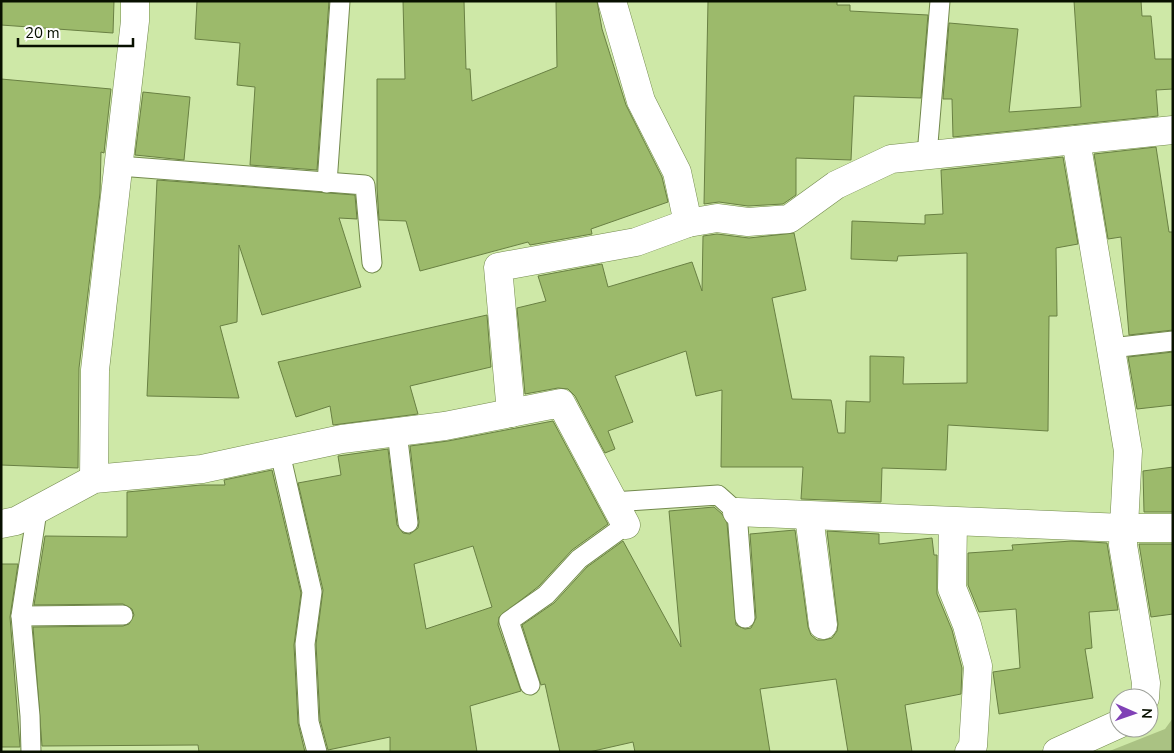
<svg xmlns="http://www.w3.org/2000/svg" width="1174" height="753" font-family="'Nunito Sans',sans-serif">
	<rect width="100%" height="100%" fill="#cee8a7"/>
	<!-- green -->
	<polygon fill="#aac283" points="1173,718 1173,752 1107,752 1165,729"/>
	<!-- building -->
	<g fill="#9cba6b" stroke="#698043" fill-rule="evenodd">
		<polygon points="1,1 114,1 113,33 1,25"/>
		<polygon points="197,1 329,1 317,170 250,165 255,87 237,85 240,43 195,39"/>
		<polygon points="403,1 464,1 466,69 470,69 472,101 557,67 556,1 597,1 602,29 626,105 662,177 668,202 591,229 592,234 530,245 528,242 420,271 406,221 379,220 377,188 377,79 405,79"/>
		<polygon points="708,1 837,1 837,5 850,5 850,11 928,15 921,98 854,96 851,160 796,158 796,195 783,204 748,206 719,202 704,204"/>
		<polygon points="1074,1 1141,1 1142,16 1151,16 1155,59 1173,59 1173,89 1156,90 1158,116 953,137 952,99 943,99 949,23 1018,29 1009,112 1081,107"/>
		<polygon points="1,79 111,89 104,153 101,152 100,193 79,368 78,468 1,465"/>
		<polygon points="143,92 190,97 184,160 135,155"/>
		<polygon points="1156,147 1169,232 1173,232 1173,330 1129,335 1121,237 1108,239 1094,154"/>
		<polygon points="1063,157 1078,244 1056,248 1057,316 1049,316 1048,431 948,425 946,470 882,468 881,502 801,499 803,467 721,467 722,390 696,396 686,351 615,376 633,422 608,431 615,449 605,453 575,396 568,389 558,388 525,394 517,308 546,301 538,276 602,264 608,287 692,262 702,291 703,236 717,234 749,238 794,233 806,290 772,298 792,399 831,400 838,433 845,433 846,401 870,402 870,356 904,357 903,384 967,383 967,253 898,256 897,261 851,259 852,221 925,224 925,215 943,214 941,170"/>
		<polygon points="157,180 355,195 357,219 339,218 361,287 262,315 239,245 237,322 220,326 239,398 147,396"/>
		<polygon points="487,315 491,367 410,386 418,414 333,425 330,406 296,417 278,362"/>
		<polygon points="1173,352 1173,405 1137,409 1128,357"/>
		<path d="M553,421L608,524L572,550L539,586L499,617L498,625L521,691L470,706L477,752H390V737L328,750L320,720L316,644L323,590L298,483L341,475L338,456L388,449L397,525L403,533L410,534L418,528L419,522L410,446L448,441ZM473,546L492,607L426,629L414,564Z"/>
		<polygon points="1173,467 1173,512 1144,512 1143,471"/>
		<polygon points="272,470 301,593 294,645 298,723 305,752 199,752 198,745 42,746 33,627 123,626 129,624 134,615 132,609 123,604 34,605 45,536 127,537 127,492 201,485 225,485 224,480"/>
		<polygon points="714,507 722,514 727,523 736,625 745,629 751,628 756,618 750,534 795,530 808,627 811,635 817,640 824,640 832,638 837,631 838,624 827,531 879,534 879,544 932,538 934,555 937,555 937,594 952,630 962,668 961,694 905,705 912,752 848,752 836,679 760,689 770,752 635,752 633,742 589,752 560,752 545,684 541,685 522,625 554,603 587,567 623,541 681,647 669,511"/>
		<polygon points="1072,541 1107,543 1118,610 1089,612 1092,648 1085,649 1093,698 999,714 993,672 1020,668 1016,609 979,612 968,585 968,553 1013,550 1012,545"/>
		<polygon points="1139,544 1173,544 1173,614 1151,617"/>
		<polygon points="1,564 18,564 10,617 20,747 1,747"/>
	</g>
	<g fill="none" stroke-linecap="round" stroke-linejoin="round">
		<defs>
			<g id="service">
				<polyline points="927,155 940,1"/>
				<polyline points="119,166 365,185 372,263"/>
				<polyline points="327,183 340,1"/>
				<polyline points="1111,348 1173,341"/>
				<polyline points="397,432 408,523"/>
				<polyline points="280,453 312,592 305,644 309,722 317,752"/>
				<polyline points="613,502 718,495 737,512 745,618"/>
				<polyline points="21,616 123,615"/>
				<polyline points="530,685 509,621 546,595 579,559 626,525"/>
				<polyline points="31,752 30,716 21,616 37,511"/>
			</g>
			<g id="minor">
				<polyline points="612,1 641,101 677,172 688,223"/>
				<polyline points="1076,140 1128,451 1123,545 1146,683 1145,698"/>
				<polyline points="511,413 498,267 636,242 688,223 717,218 748,222 789,219 836,185 891,159 1173,130"/>
				<polyline points="94,479 95,370 135,21 135,1"/>
				<polyline points="737,512 1124,528 1173,528"/>
				<polyline points="809,516 823,625"/>
				<polyline points="953,522 952,588 967,625 978,666 973,746 969,752"/>
				<polyline points="1,524 16,521 94,479 202,469 342,439 445,426 561,403 626,525"/>
				<polyline points="1057,752 1119,724"/>
			</g>
		</defs>
		<!-- service casing -->
		<use href="#service" stroke="#738a4d" stroke-width="21"/>
		<!-- minor casing -->
		<use href="#minor" stroke="#738a4d" stroke-width="29"/>
		<!-- service -->
		<use href="#service" stroke="#fff" stroke-width="19"/>
		<!-- minor -->
		<use href="#minor" stroke="#fff" stroke-width="28"/>
	</g>
	<!-- border -->
	<rect width="1174" height="753" fill="none" stroke="#081000" stroke-width="5"/>
	<!-- north arrow -->
	<g transform="translate(1134 713) rotate(92)"><circle r="24" fill="#fefefe" stroke="#9c9f98"/>
	<path d="M0-4L9 19L0 12L-9 19Z" fill="#8041b6"/>
	<text y="-8" font-size="14" font-weight="bold" text-anchor="middle" fill="#081000">N</text>
	</g>
	<!-- scale -->
	<path d="M18 38v8h115v-8" fill="none" stroke="#081000" stroke-width="2.5"/>
	<text x="25" y="38" font-size="15" fill="#081000" stroke="#fefefe" stroke-width="4" paint-order="stroke">20 m</text>
</svg>
